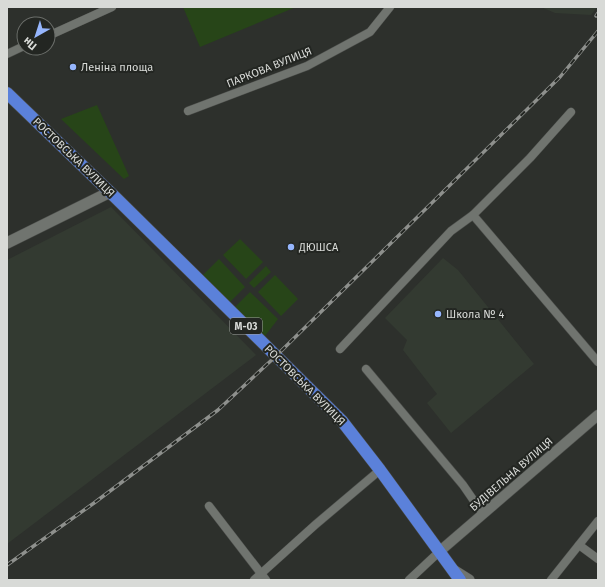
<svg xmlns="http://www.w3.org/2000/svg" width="605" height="587" font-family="'Fira Sans',sans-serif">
	<rect width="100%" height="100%" fill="#2d302c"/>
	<!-- built -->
	<g fill="#333a31">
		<polygon points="541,7 597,7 591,15 555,13"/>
		<polygon points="111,207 256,355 7,544 7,260"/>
		<polygon points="443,258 458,270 534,364 451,433 427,403 437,394 403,350 407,340 385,318"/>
	</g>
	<!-- green -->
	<g fill="#274518">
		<polygon points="183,7 296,7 200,47"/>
		<polygon points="97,105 129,176 124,179 61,119"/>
		<polygon points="240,239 263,262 246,279 223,255"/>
		<polygon points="219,259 245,287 230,302 203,275"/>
		<polygon points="266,266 271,272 254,288 249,283"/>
		<polygon points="275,275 298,299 281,316 258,292"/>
		<polygon points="250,292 278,319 265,336 235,307"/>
	</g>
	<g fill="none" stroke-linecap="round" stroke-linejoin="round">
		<defs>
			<g id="minor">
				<polyline points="48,36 112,7"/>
				<polyline points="7,54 24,46"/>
				<polyline points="188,111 307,66 370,32 390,7"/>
				<polyline points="473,215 530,158 571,112"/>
				<polyline points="340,349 451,231 473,215 598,362"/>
				<polyline points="366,369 463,485 483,514"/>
				<polyline points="209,506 266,580"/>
				<polyline points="579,545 598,559"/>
				<polyline points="254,580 315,525 380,470"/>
				<polyline points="409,580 440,551"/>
				<polyline points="551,580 598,521"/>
			</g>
			<polyline id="tertiary" points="440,551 598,415"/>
			<g id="secondary">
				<polyline points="7,243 110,192"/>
				<polyline points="453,570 469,580"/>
			</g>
			<polyline id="trunk" points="7,93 117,199 342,421 380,470 460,580"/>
		</defs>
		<!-- minor casing -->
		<use href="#minor" stroke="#4c4e4b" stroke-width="9"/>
		<!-- tertiary casing -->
		<use href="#tertiary" stroke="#4c4e4b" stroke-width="11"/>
		<!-- secondary casing -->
		<use href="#secondary" stroke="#4c4e4b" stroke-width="12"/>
		<!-- trunk casing -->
		<use href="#trunk" stroke="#4c4e4b" stroke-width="13"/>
		<!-- minor -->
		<use href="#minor" stroke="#70746f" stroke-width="8"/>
		<!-- tertiary -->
		<use href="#tertiary" stroke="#70746f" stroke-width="10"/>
		<!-- secondary -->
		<use href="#secondary" stroke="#70746f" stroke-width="11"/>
		<!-- trunk -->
		<use href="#trunk" stroke="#5b81da" stroke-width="12"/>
		<defs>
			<g id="rail">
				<polyline points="596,16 598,13"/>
				<polyline points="7,565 94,503 218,410 276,356 560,77 598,31"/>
			</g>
		</defs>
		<!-- rail casing -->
		<use href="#rail" stroke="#8e908d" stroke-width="3.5"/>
		<!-- rail -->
		<use href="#rail" stroke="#232622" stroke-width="2" stroke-dasharray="6" stroke-linecap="butt"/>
	</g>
	<!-- markers -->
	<g fill="#96b6fd" stroke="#232622" stroke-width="1.5">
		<circle cx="73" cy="67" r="4"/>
		<circle cx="291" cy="247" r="4"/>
		<circle cx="438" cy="314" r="4"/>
	</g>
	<g text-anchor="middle" stroke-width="4" stroke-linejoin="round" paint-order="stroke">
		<!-- shield labels -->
		<rect fill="#232622" stroke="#a2a4a1" stroke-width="1" x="230" y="318" width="32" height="16" rx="3"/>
		<g font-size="10" font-weight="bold" fill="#d8dad7">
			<text x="246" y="330">М-03</text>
		</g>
		<!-- poi labels -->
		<g font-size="11" fill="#d8dad7" stroke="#232622" text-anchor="start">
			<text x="81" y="71">Леніна площа</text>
			<text x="299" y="251">ДЮШСА</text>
			<text x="446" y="318">Школа № 4</text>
		</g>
		<!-- street labels -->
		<g font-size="11" fill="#d8dad7" stroke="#232622">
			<text transform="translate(269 67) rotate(-22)" y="4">ПАРКОВА ВУЛИЦЯ</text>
			<text transform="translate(74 157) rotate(44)" y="4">РОСТОВСЬКА ВУЛИЦЯ</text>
			<text transform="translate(305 385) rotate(45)" y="4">РОСТОВСЬКА ВУЛИЦЯ</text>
			<text transform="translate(511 474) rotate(-41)" y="4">БУДІВЕЛЬНА ВУЛИЦЯ</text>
		</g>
	</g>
	<!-- border -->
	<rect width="605" height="587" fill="none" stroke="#d8dad7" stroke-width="16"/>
	<!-- north arrow -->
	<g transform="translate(36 36) rotate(219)"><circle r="19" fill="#232622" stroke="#6b6e6a"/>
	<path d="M0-3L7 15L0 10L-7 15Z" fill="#96b6fd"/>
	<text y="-6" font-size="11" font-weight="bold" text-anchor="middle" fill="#d8dad7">Пн</text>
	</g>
</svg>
